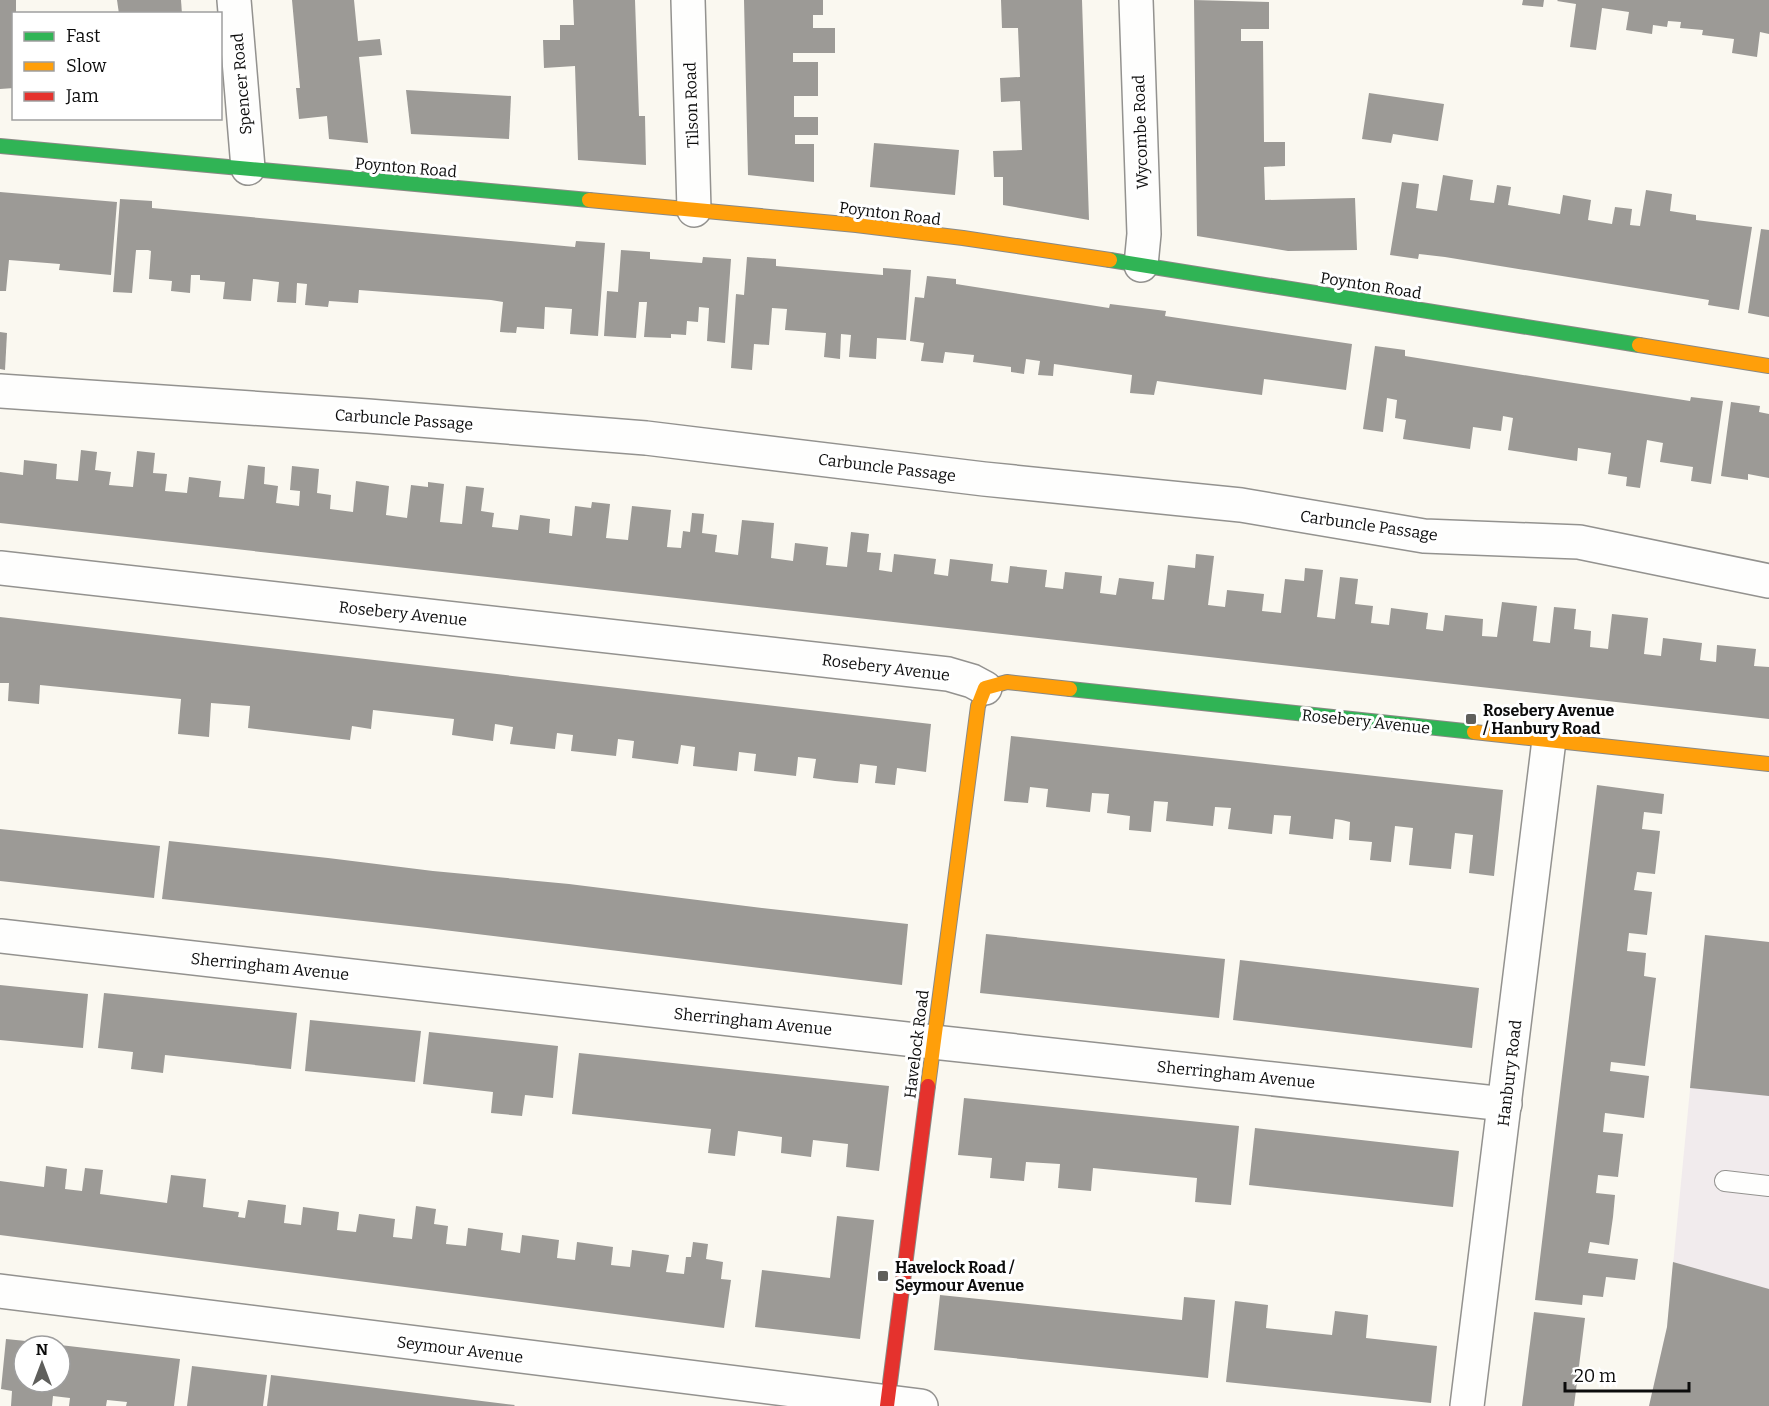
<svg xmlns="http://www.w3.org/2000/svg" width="1769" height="1406" font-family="Bitter,serif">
	<rect width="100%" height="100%" fill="#faf8f0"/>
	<!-- industrial -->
	<polygon fill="#f1ebed" points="1705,935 1769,942 1769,1406 1649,1406 1667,1327"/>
	<!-- building -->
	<g fill="#9c9a96">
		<polygon points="0,0 16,0 16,14 14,14 14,88 0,89"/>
		<polygon points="117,0 181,0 182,14 119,14"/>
		<polygon points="292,0 354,0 358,41 380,39 382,55 359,57 368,143 329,139 327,116 299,119 296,88 300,88"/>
		<polygon points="573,0 635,0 639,116 645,116 646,165 578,160 575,66 544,68 543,40 560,40 560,25 574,25"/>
		<polygon points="744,0 823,0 823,15 813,15 813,28 835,28 835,53 793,53 793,62 818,62 818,96 794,96 794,117 818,117 818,135 795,135 795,144 814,144 814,182 748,175"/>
		<polygon points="1001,0 1082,0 1089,220 1003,205 1003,177 994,177 993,151 1022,150 1020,101 1001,102 1000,78 1020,77 1018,28 1002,28"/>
		<polygon points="1194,0 1269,2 1269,29 1241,29 1241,41 1263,41 1264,142 1285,142 1285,166 1264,167 1265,200 1355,198 1357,250 1288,251 1197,236"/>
		<polygon points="1523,0 1544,0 1543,7 1522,5"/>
		<polygon points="1558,0 1769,0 1769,34 1760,32 1757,57 1732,53 1734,39 1702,35 1703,30 1680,28 1681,22 1668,21 1667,27 1653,25 1652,34 1626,30 1629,12 1602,8 1596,50 1570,47 1576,4 1557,1"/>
		<polygon points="406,90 511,96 509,139 411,134"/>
		<polygon points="1369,93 1444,104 1438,141 1393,134 1391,143 1362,139"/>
		<polygon points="874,143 959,150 955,195 870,187"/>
		<polygon points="1443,175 1473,180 1470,200 1494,203 1497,185 1511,187 1508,205 1560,214 1563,195 1591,200 1588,220 1612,224 1615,207 1632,209 1630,225 1640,226 1646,190 1672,194 1670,211 1696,215 1696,220 1752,227 1739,310 1708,305 1709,300 1445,257 1419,254 1418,259 1390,255 1402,182 1419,184 1416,208 1437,211"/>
		<polygon points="0,192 117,202 111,275 59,270 60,264 9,260 6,291 0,291"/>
		<polygon points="120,199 152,201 152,208 575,247 576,241 605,243 598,336 570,334 572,309 545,307 544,329 517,327 516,333 500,332 503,302 491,300 359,290 358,303 329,301 328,307 305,305 307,284 297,283 296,303 277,302 279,282 253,279 251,301 223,299 225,282 200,280 200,275 191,275 190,293 171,291 172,281 149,279 151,251 148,250 136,250 132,293 113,292"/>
		<polygon points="1761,229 1769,230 1769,317 1748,313"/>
		<polygon points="621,250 650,252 650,259 702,263 703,257 731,259 725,343 707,341 709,308 699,307 698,322 687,321 686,335 671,334 671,338 644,337 647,302 639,302 636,338 604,336 607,291 618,292"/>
		<polygon points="747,257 776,259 776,266 883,275 883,268 911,270 906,340 877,338 876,359 849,357 851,335 841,334 840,359 824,357 826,333 785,330 787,309 772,308 769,345 754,344 752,370 731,368 736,294 744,295"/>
		<polygon points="927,276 956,279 956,284 1109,308 1110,304 1166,311 1165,316 1352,344 1346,390 1264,379 1262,395 1157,381 1154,395 1130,393 1132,375 1054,364 1053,376 1038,375 1040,361 1026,359 1024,374 1011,372 1011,367 973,362 974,355 945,352 943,363 921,361 924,343 910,341 915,297 924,298"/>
		<polygon points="0,332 7,333 5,370 0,369"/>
		<polygon points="1375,346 1405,350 1405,356 1561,381 1690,401 1691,397 1723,401 1711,484 1691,481 1693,467 1660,462 1663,443 1647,440 1640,488 1626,486 1627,477 1608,474 1611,453 1578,448 1577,461 1508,450 1513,418 1503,416 1501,431 1473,427 1470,449 1403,439 1406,420 1395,418 1397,400 1387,398 1383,432 1363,429"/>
		<polygon points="1731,402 1760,406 1759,412 1769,414 1769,478 1748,474 1748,480 1721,476"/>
		<polygon points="81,450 97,452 95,470 111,472 109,485 133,487 137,451 155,453 153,473 167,474 165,491 187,493 189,477 221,481 219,497 244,499 248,465 265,467 264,484 278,486 276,503 299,506 300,491 290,490 292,466 319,469 317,493 331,495 330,509 353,512 356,481 389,486 386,515 407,518 411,485 428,487 428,482 444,484 440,522 462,524 466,486 484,488 481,511 494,513 492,527 518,530 520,515 550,519 549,533 572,536 575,506 591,508 592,502 610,504 606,538 628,540 632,506 671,510 667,547 681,548 683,531 690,532 692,513 704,514 702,533 717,535 715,552 738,555 742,520 774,523 771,558 793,561 795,543 828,547 826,565 847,567 851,532 869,534 867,552 881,553 879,570 892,572 894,554 936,559 934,574 948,576 950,559 993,564 991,581 1008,583 1010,566 1047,570 1045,587 1063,589 1065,572 1102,576 1100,593 1116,595 1119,578 1154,582 1152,599 1164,600 1168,565 1195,568 1196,554 1214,556 1208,605 1225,607 1227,590 1264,594 1262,611 1281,613 1285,579 1304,581 1305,568 1323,570 1317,617 1335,619 1340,577 1358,579 1355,604 1373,606 1371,623 1389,625 1391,608 1428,613 1426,629 1443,631 1445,615 1483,619 1482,636 1497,637 1502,602 1537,606 1533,641 1541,642 1550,643 1554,607 1576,609 1574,629 1591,631 1590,647 1608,649 1612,614 1648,618 1644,654 1661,656 1663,638 1702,643 1700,660 1716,662 1717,645 1756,649 1754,666 1769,667 1769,719 0,523 0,472 23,475 24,460 57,464 56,479 78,481"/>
		<polygon points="0,617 931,724 926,772 897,768 895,785 875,783 877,766 860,764 858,783 835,781 813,778 816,759 798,757 796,776 754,771 756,754 739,752 737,771 693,766 695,747 681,745 678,764 632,758 634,741 618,739 616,756 571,751 573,735 557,733 555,749 510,744 513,727 495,724 493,741 452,735 454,719 373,710 371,729 352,726 350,740 248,728 250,706 211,703 209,737 178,734 181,699 40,685 39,704 8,701 9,683 0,683"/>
		<polygon points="1011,736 1503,790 1494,876 1469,873 1473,835 1455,833 1451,869 1409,865 1413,828 1395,826 1391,862 1370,860 1372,842 1349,840 1350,822 1342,820 1335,819 1333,839 1289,834 1291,816 1274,815 1272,834 1228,829 1231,808 1215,807 1213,826 1166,821 1168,802 1154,801 1151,832 1129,830 1130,816 1107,813 1109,794 1092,793 1090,812 1046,807 1048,789 1030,787 1028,803 1004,801"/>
		<polygon points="1597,785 1664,794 1662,814 1644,812 1642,829 1660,831 1655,874 1637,872 1634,890 1652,892 1647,935 1629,933 1627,951 1646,953 1644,976 1656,978 1645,1066 1611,1062 1610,1071 1649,1076 1644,1118 1605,1113 1603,1132 1623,1134 1618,1177 1598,1175 1596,1193 1615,1195 1613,1217 1609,1245 1590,1242 1588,1253 1638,1259 1635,1280 1606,1277 1603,1297 1583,1295 1582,1305 1535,1300"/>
		<polygon points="0,829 160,846 154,898 0,881"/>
		<polygon points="169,841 328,858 433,871 569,884 771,909 908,924 902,985 427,928 162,899"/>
		<polygon points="986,934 1225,959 1219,1018 980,993"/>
		<polygon points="1705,935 1769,942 1769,1096 1690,1088"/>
		<polygon points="1240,960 1479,988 1472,1048 1233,1020"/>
		<polygon points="0,985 88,994 83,1048 0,1040"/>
		<polygon points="104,993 297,1013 291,1069 165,1055 163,1073 131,1069 133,1052 98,1048"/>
		<polygon points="310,1020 421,1031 415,1082 305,1071"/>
		<polygon points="429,1032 558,1046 553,1098 525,1095 522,1116 491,1113 493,1092 423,1084"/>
		<polygon points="579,1053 889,1086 879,1171 846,1167 848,1144 813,1140 811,1157 781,1153 782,1137 738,1131 735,1156 708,1153 711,1129 572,1114"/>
		<polygon points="964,1098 1239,1126 1231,1205 1195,1202 1197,1178 1093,1168 1091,1191 1058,1188 1060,1164 1026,1162 1024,1181 990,1178 992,1158 958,1155"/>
		<polygon points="1255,1128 1459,1151 1453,1207 1249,1185"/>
		<polygon points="46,1166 67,1169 65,1189 82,1191 85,1168 103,1170 100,1194 167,1203 171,1175 206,1179 203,1207 239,1212 238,1217 245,1218 248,1200 286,1205 284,1223 301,1225 303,1207 339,1212 337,1230 356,1232 359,1214 395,1219 393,1237 412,1239 416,1206 436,1209 434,1224 448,1226 446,1244 466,1246 468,1228 503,1233 501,1250 520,1253 522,1235 559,1240 557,1258 575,1260 577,1242 613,1247 611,1265 630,1267 632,1250 669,1255 666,1272 684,1274 686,1257 691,1257 693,1242 708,1244 706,1259 723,1262 721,1279 731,1280 724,1328 0,1235 0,1181 44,1187"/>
		<polygon points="837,1216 874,1220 860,1339 755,1327 762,1270 830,1278"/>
		<polygon points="1673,1262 1769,1289 1769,1406 1649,1406 1667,1327"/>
		<polygon points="940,1295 1182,1320 1184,1297 1215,1300 1208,1378 934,1350"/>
		<polygon points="1235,1301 1268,1305 1266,1328 1332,1335 1335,1311 1368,1315 1366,1338 1437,1346 1431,1403 1226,1382"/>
		<polygon points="1534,1312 1585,1318 1574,1406 1522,1406"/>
		<polygon points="6,1339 56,1344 56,1346 24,1346 24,1382 60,1382 60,1345 180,1359 174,1406 126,1406 127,1402 107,1400 106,1406 69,1406 70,1398 53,1396 52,1406 11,1406 12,1391 1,1389"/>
		<polygon points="192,1366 267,1375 263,1406 187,1406"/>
		<polygon points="271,1375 515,1405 514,1406 267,1406"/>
	</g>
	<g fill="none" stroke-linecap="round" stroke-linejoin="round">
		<defs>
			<polyline id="lane" points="1725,1181 1769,1186"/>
			<g id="street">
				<polyline points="234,0 248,168"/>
				<polyline points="688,0 694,210"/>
				<polyline points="1136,0 1144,234 1141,265"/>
				<polyline points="0,391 368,416 646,438 984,479 1241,505 1424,536 1579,542 1769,581"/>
				<polyline points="0,568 948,674 972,681 985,688"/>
				<polyline points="0,936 933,1042 1505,1104"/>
				<polyline points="0,1291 921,1406"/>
				<polyline points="1467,1406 1549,740"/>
			</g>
			<g id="fast">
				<polyline points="0,146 589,200"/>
				<polyline points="1110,260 1639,345"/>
				<polyline points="1070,689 1474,732"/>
			</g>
			<g id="slow">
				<polyline points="589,200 856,225 963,238 1110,260"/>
				<polyline points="1639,345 1769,366"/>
				<polyline points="1474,732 1769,764"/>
				<polyline points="928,1086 978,706 985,688 1007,682 1070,689"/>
			</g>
			<polyline id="jam" points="887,1406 928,1086"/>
		</defs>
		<!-- lane casing -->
		<use href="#lane" stroke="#93928f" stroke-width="22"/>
		<!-- street casing -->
		<use href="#street" stroke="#93928f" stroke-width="36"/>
		<!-- fast casing -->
		<use href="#fast" stroke="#8a8985" stroke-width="16"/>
		<!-- slow casing -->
		<use href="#slow" stroke="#8a8985" stroke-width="16"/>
		<!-- jam casing -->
		<use href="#jam" stroke="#8a8985" stroke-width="16"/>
		<!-- lane -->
		<use href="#lane" stroke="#fefefd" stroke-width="20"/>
		<!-- street -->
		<use href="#street" stroke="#fefefd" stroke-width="33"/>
		<!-- fast -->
		<use href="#fast" stroke="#30b455" stroke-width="14"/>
		<!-- slow -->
		<use href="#slow" stroke="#ff9f0a" stroke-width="14"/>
		<!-- jam -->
		<use href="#jam" stroke="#e5322d" stroke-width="14"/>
	</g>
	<!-- markers -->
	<g fill="#5f5f5c" stroke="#fff" stroke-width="2">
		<rect x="1465" y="713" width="12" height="12" rx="3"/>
		<rect x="877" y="1270" width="12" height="12" rx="3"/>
	</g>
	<g text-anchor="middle" stroke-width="6" stroke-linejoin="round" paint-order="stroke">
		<!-- street labels -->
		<g font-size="16" fill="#0c0c0c" stroke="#fff">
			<text transform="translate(241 84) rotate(-95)" y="6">Spencer Road</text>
			<text transform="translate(691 105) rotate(-92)" y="6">Tilson Road</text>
			<text transform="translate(1140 132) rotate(-92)" y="6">Wycombe Road</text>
			<text transform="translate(406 167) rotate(5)" y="6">Poynton Road</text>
			<text transform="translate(890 213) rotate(7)" y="6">Poynton Road</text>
			<text transform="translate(1371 285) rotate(9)" y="6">Poynton Road</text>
			<text transform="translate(404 419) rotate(4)" y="6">Carbuncle Passage</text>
			<text transform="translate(887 467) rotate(7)" y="6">Carbuncle Passage</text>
			<text transform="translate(1369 525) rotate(8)" y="6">Carbuncle Passage</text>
			<text transform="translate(403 613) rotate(6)" y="6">Rosebery Avenue</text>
			<text transform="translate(886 667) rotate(7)" y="6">Rosebery Avenue</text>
			<text transform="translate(1366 721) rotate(6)" y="6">Rosebery Avenue</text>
			<text transform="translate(270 966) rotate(6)" y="6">Sherringham Avenue</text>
			<text transform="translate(753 1021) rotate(6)" y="6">Sherringham Avenue</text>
			<text transform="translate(916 1044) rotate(-83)" y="6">Havelock Road</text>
			<text transform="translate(1509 1073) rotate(-83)" y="6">Hanbury Road</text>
			<text transform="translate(1236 1074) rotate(6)" y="6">Sherringham Avenue</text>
			<text transform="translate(460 1349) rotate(7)" y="6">Seymour Avenue</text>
		</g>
		<!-- poi labels -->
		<g font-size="16" font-weight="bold" fill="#0c0c0c" stroke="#fff" text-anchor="start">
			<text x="1483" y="716">Rosebery Avenue<tspan x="1483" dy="18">/ Hanbury Road</tspan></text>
			<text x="895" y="1273">Havelock Road /<tspan x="895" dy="18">Seymour Avenue</tspan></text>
		</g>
	</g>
	<!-- legend -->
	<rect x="12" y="12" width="210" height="108" fill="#ffffff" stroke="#9e9e9e" stroke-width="1.5"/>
	<rect x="24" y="32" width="30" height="9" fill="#30b455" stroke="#9e9e9e" stroke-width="1.5"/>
	<text x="66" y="42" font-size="18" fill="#0c0c0c">Fast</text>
	<rect x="24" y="62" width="30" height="9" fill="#ff9f0a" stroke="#9e9e9e" stroke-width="1.5"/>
	<text x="66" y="72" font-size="18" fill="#0c0c0c">Slow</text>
	<rect x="24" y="92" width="30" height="9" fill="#e5322d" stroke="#9e9e9e" stroke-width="1.5"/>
	<text x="66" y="102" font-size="18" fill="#0c0c0c">Jam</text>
	<!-- north arrow -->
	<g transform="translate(42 1364)"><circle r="28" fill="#ffffff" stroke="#9e9e9e" stroke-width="1.5"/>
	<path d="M0-4.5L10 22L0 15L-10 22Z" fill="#5f5f5c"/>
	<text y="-9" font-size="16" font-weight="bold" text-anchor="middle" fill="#0c0c0c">N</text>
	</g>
	<!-- scale -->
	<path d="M1565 1382v9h124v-9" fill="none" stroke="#0c0c0c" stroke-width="3"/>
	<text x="1574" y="1382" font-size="18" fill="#0c0c0c" stroke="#ffffff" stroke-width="4.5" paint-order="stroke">20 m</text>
</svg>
